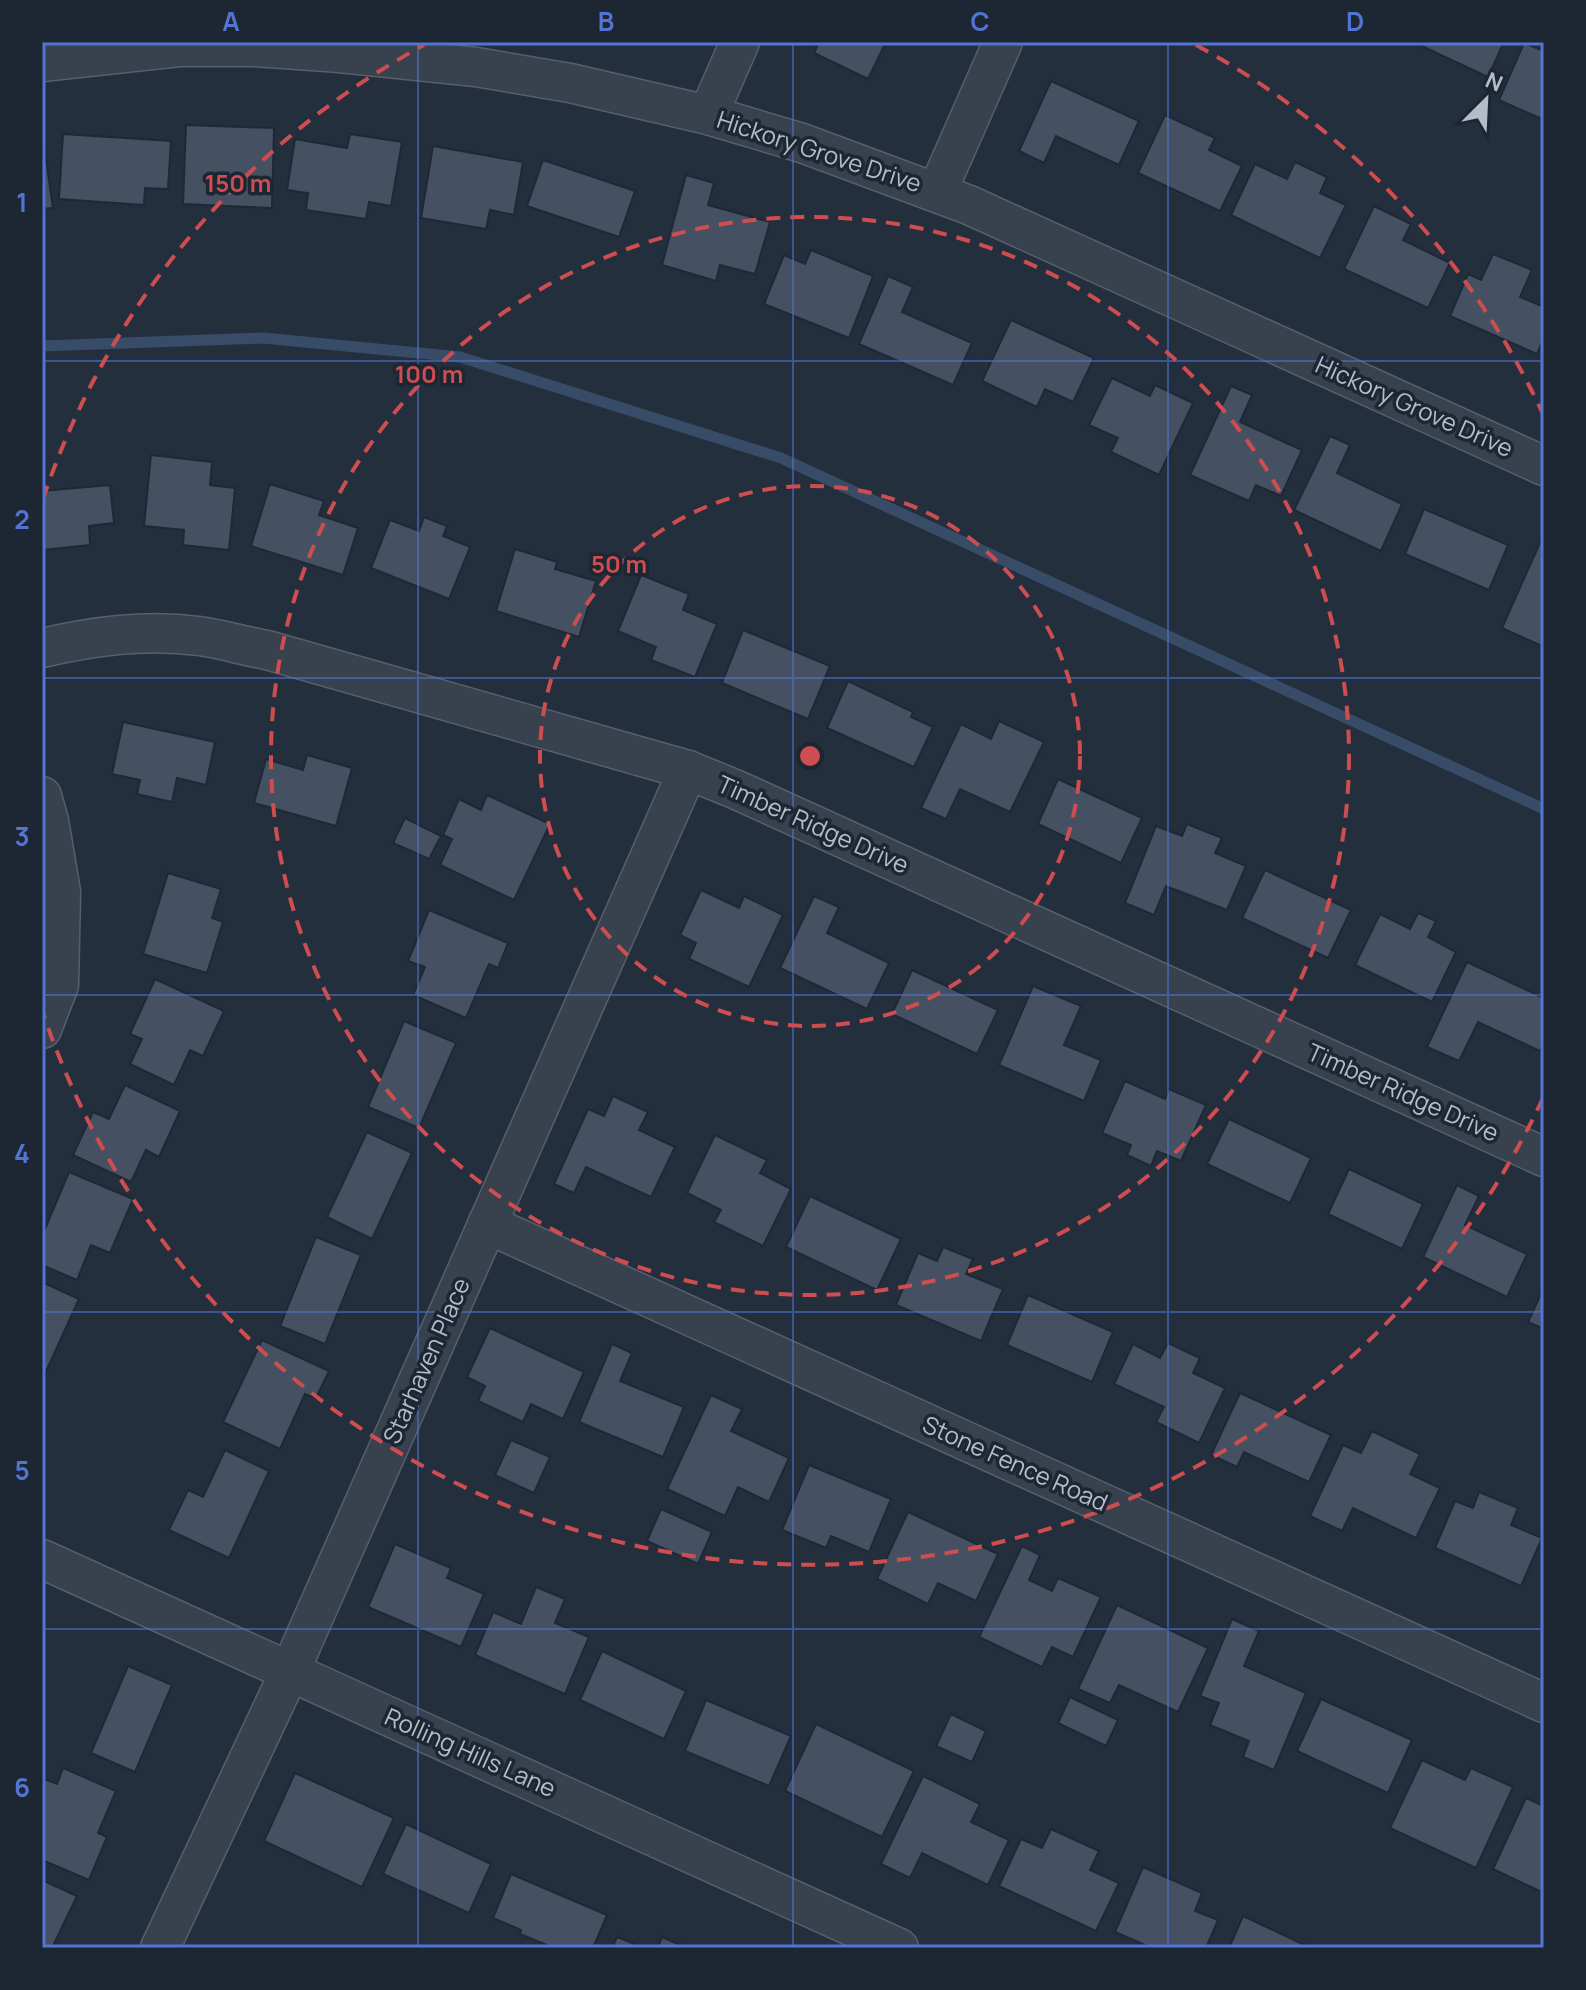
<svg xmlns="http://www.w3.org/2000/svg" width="1586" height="1990" font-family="Manrope,sans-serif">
	<rect width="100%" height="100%" fill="#242f3e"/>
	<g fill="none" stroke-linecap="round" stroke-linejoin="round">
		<!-- stream -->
		<polyline stroke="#394c67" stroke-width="11" points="42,346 263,338 460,357 781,458 1544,809"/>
	</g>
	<!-- building -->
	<g fill="#455162" stroke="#1f2835" stroke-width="2">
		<polygon points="819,42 886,42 868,79 814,53"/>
		<polygon points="1413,42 1504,42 1488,77"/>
		<polygon points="1524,43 1544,51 1544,120 1499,100"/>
		<polygon points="1051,81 1139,121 1119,165 1056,136 1044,163 1019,151"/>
		<polygon points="1165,115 1215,138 1209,150 1242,166 1220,211 1138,173"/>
		<polygon points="186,125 274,128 272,208 183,204"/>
		<polygon points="63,134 171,141 168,189 145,188 144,205 59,199"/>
		<polygon points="350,134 402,142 391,206 369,202 366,219 306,210 308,193 287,190 295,139 347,148"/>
		<polygon points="44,144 53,208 42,209 42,145"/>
		<polygon points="433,146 523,162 514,215 490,210 486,229 421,218"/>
		<polygon points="543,160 635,191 619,237 527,206"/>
		<polygon points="1295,162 1327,177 1320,193 1346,205 1320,258 1231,215 1255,164 1287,179"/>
		<polygon points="686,175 714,183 708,205 770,222 755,274 720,265 716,281 662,265"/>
		<polygon points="1374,206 1411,224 1403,240 1450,263 1428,308 1344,269"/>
		<polygon points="811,250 873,276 849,338 764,304 784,255 805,264"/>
		<polygon points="1493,254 1532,270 1520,297 1544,307 1544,338 1537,354 1450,316 1468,274 1481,280"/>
		<polygon points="888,276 913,287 902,312 972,343 953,385 859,344"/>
		<polygon points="1011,320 1094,358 1073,402 1045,389 1037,407 982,381"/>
		<polygon points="1112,378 1150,396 1155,385 1193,403 1159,475 1111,452 1118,438 1089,425"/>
		<polygon points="1231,386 1252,395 1240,422 1302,450 1281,496 1256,485 1249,501 1190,475"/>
		<polygon points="1330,436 1350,445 1337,473 1402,504 1381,551 1294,510"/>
		<polygon points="151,455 212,462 210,485 235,488 229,550 183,545 184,530 144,526"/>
		<polygon points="270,484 324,501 319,515 358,528 343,575 251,546"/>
		<polygon points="110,485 114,523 89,526 90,545 42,550 42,491"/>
		<polygon points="1424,509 1508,545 1489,590 1405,554"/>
		<polygon points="424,517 447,526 443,536 470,547 449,599 371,568 390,520 419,531"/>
		<polygon points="1543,536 1544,537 1544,647 1502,628"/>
		<polygon points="515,549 557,562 555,569 596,581 579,637 496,611"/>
		<polygon points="641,575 689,594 683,610 717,624 695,677 651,660 656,647 618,631"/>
		<polygon points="743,630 830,666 808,719 722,683"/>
		<polygon points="848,681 913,712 911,717 933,727 914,767 827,728"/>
		<polygon points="999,721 1044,742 1010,812 960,789 946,819 921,808 961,724 991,739"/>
		<polygon points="123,722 215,742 206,785 177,778 172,802 137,794 140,780 112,774"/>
		<polygon points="307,755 352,768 336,826 254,803 266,759 303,770"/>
		<polygon points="1058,779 1142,818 1121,863 1038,824"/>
		<polygon points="487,795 550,824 514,900 440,865 452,839 443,835 459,799 481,810"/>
		<polygon points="405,818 441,836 429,859 393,843"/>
		<polygon points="1187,824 1222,838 1215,853 1246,866 1227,910 1166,886 1154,915 1125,903 1156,826 1182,836"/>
		<polygon points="1265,870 1351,910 1328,958 1242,918"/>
		<polygon points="168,873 221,889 212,918 223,922 207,973 143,954"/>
		<polygon points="701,890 739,908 744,896 783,915 749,987 689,959 696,943 680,935"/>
		<polygon points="814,896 839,907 827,933 889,963 867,1009 780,968"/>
		<polygon points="429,910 508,943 498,968 489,964 466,1018 413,995 425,967 408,961"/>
		<polygon points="1418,913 1436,921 1428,937 1456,952 1432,1002 1355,965 1380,914 1410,929"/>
		<polygon points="1467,962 1544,998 1544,1042 1540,1051 1478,1022 1459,1061 1427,1047"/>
		<polygon points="912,970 998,1010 977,1054 892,1014"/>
		<polygon points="155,979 224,1011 203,1056 190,1050 174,1085 130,1064 142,1039 130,1034"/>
		<polygon points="1033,986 1081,1006 1064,1045 1101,1060 1084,1101 999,1065"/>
		<polygon points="404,1021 456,1043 419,1128 368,1107"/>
		<polygon points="1125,1081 1165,1099 1169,1089 1206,1105 1181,1161 1157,1151 1151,1166 1127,1155 1131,1145 1102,1133"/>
		<polygon points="125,1085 180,1111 159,1157 146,1150 131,1182 73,1155 93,1112 109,1119"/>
		<polygon points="613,1096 648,1112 639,1130 675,1147 651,1197 586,1167 574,1193 554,1184 588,1109 604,1116"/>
		<polygon points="1229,1119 1311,1158 1290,1203 1207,1164"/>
		<polygon points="367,1132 412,1153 372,1239 327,1217"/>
		<polygon points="715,1135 767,1160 760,1173 791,1189 763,1246 714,1222 721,1210 687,1193"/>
		<polygon points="1349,1169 1423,1204 1402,1249 1328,1214"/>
		<polygon points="69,1172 133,1199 110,1253 91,1245 77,1280 42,1265 42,1236"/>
		<polygon points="1457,1185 1479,1196 1465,1225 1527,1254 1507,1297 1423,1257"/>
		<polygon points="810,1196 901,1239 877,1290 786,1247"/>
		<polygon points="316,1237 361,1255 325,1344 280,1326"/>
		<polygon points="943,1247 973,1259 966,1274 1003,1289 981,1341 896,1305 918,1253 937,1261"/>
		<polygon points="42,1282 79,1299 44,1376 42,1375"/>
		<polygon points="1544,1287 1544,1329 1528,1322"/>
		<polygon points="1028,1295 1113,1332 1092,1382 1007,1345"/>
		<polygon points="490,1328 584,1372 563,1419 531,1404 523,1422 478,1401 485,1386 467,1377"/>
		<polygon points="262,1340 329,1371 316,1398 305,1394 280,1449 223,1422"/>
		<polygon points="1168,1343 1200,1358 1193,1373 1225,1388 1199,1443 1156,1422 1164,1407 1114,1384 1133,1344 1160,1358"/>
		<polygon points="612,1344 632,1353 620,1381 684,1407 663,1457 579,1422"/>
		<polygon points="1240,1393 1331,1435 1309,1482 1244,1452 1237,1467 1211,1455"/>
		<polygon points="711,1395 742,1409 731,1431 789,1458 769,1502 738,1487 725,1516 667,1489"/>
		<polygon points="1372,1431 1420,1454 1410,1474 1440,1488 1416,1538 1353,1508 1342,1531 1310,1516 1343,1445 1361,1453"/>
		<polygon points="511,1440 550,1457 534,1493 495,1475"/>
		<polygon points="225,1450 269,1471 229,1558 169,1530 188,1490 203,1497"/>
		<polygon points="809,1465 891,1499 869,1552 831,1536 826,1548 782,1530"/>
		<polygon points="1479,1492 1518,1508 1511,1525 1542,1538 1521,1586 1435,1548 1455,1501 1473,1508"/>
		<polygon points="661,1509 712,1532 698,1564 647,1541"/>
		<polygon points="908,1512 998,1554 976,1601 938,1583 928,1604 877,1579"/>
		<polygon points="395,1544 451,1568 447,1578 484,1594 461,1647 368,1607"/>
		<polygon points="1022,1546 1040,1555 1029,1580 1052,1591 1058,1578 1101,1597 1073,1657 1052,1647 1042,1667 979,1637"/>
		<polygon points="536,1587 565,1599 555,1623 589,1637 565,1694 475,1655 493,1612 521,1624"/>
		<polygon points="1117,1605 1208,1648 1178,1712 1119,1685 1110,1703 1078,1689"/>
		<polygon points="1232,1619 1259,1631 1244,1666 1306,1693 1274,1770 1243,1757 1249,1741 1210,1725 1219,1703 1200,1696"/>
		<polygon points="602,1651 686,1691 664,1739 580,1700"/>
		<polygon points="128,1666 172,1685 135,1772 91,1753"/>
		<polygon points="1070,1697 1118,1720 1106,1746 1058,1723"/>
		<polygon points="1321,1699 1412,1740 1388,1793 1297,1751"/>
		<polygon points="706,1700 791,1736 769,1786 685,1751"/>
		<polygon points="951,1714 986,1731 972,1762 936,1746"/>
		<polygon points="816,1724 914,1771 882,1837 785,1791"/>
		<polygon points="1422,1760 1465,1780 1471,1768 1513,1787 1476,1868 1390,1828"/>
		<polygon points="63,1768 116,1791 98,1833 107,1837 89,1880 42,1860 42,1778 57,1784"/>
		<polygon points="295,1773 394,1818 362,1887 264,1841"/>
		<polygon points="923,1776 980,1804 971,1822 1009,1840 988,1885 922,1853 910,1878 881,1864"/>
		<polygon points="1526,1798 1544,1806 1544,1893 1493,1869"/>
		<polygon points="406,1824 491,1864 469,1913 383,1874"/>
		<polygon points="1051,1829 1099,1851 1090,1870 1119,1883 1096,1931 999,1886 1021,1839 1042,1848"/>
		<polygon points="1143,1867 1202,1893 1195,1911 1218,1920 1206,1948 1152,1948 1115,1932"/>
		<polygon points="511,1874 607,1915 593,1948 554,1948 520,1934 521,1930 493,1918"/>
		<polygon points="42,1880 77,1896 52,1948 42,1948"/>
		<polygon points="1243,1916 1311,1948 1229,1948"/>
		<polygon points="617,1937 645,1948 612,1948"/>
		<polygon points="662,1937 687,1948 658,1948"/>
	</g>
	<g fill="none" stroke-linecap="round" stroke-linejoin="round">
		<defs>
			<g id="minor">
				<polyline points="42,62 179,47 255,47 340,53 476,67 570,83 708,115 802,143 969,205 1544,466"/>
				<polyline points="708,115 740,42"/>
				<polyline points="937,192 1003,42"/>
				<path d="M42,648C94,636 145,629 199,636C222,639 244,646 267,650L688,770L737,790L1544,1157"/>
				<polyline points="42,796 49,821 61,892 59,985 42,1029"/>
				<polyline points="487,1224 1544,1703"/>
				<polyline points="42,1559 899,1948"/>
				<polyline points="160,1948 290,1671 688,770"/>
			</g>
		</defs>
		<!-- minor casing -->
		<use href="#minor" stroke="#565f6c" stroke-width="41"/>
		<!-- minor -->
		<use href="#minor" stroke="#38414e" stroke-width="38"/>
	</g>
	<!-- grid -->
	<path fill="none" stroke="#5274d3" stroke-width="2" stroke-opacity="0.55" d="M418,42V1948M793,42V1948M1168,42V1948M42,361H1544M42,678H1544M42,995H1544M42,1312H1544M42,1629H1544"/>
	<!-- distance rings -->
	<g fill="none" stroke="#ce4d50" stroke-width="4" stroke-dasharray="14 10">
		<circle cx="810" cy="756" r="270"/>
		<circle cx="810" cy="756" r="539"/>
		<path d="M1543 1098A809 809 0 0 1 43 1013M43 499A809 809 0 0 1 424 45M1196 45A809 809 0 0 1 1543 414"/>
	</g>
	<g text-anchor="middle" stroke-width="7" stroke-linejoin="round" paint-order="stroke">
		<!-- street labels -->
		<g font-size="24" fill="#b4bcc9" stroke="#1d2633">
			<text transform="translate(819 152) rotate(18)" y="8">Hickory Grove Drive</text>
			<text transform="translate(1414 407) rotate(24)" y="8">Hickory Grove Drive</text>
			<text transform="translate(813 825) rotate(24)" y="8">Timber Ridge Drive</text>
			<text transform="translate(1403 1093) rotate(24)" y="8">Timber Ridge Drive</text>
			<text transform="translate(427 1361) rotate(-66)" y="8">Starhaven Place</text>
			<text transform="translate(1015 1464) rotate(24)" y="8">Stone Fence Road</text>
			<text transform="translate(470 1753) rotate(24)" y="8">Rolling Hills Lane</text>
		</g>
	</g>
	<circle cx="810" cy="756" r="12" fill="#ce4d50" stroke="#1d2633" stroke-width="4"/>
	<g font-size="24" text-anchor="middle" font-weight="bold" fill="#ce4d50" stroke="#1d2633" stroke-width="7" stroke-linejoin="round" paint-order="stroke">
		<text x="238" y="192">150 m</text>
		<text x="429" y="383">100 m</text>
		<text x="619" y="573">50 m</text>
	</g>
	<!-- border -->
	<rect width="1586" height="1990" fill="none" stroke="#1d2633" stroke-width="88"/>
	<!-- north arrow -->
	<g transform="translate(1486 100) rotate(24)" stroke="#1d2633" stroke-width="6" paint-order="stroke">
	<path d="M0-6L14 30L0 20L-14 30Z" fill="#b4bcc9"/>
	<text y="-12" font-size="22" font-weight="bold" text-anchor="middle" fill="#b4bcc9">N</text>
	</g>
	<rect x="44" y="44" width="1498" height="1902" fill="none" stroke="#5274d3" stroke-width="3"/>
	<g font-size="26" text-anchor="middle" font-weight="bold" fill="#5274d3">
		<text x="231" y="31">A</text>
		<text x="606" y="31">B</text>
		<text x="980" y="31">C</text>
		<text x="1355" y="31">D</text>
		<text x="22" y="212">1</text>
		<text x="22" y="529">2</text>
		<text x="22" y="846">3</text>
		<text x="22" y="1163">4</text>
		<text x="22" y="1480">5</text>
		<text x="22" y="1797">6</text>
	</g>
</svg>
